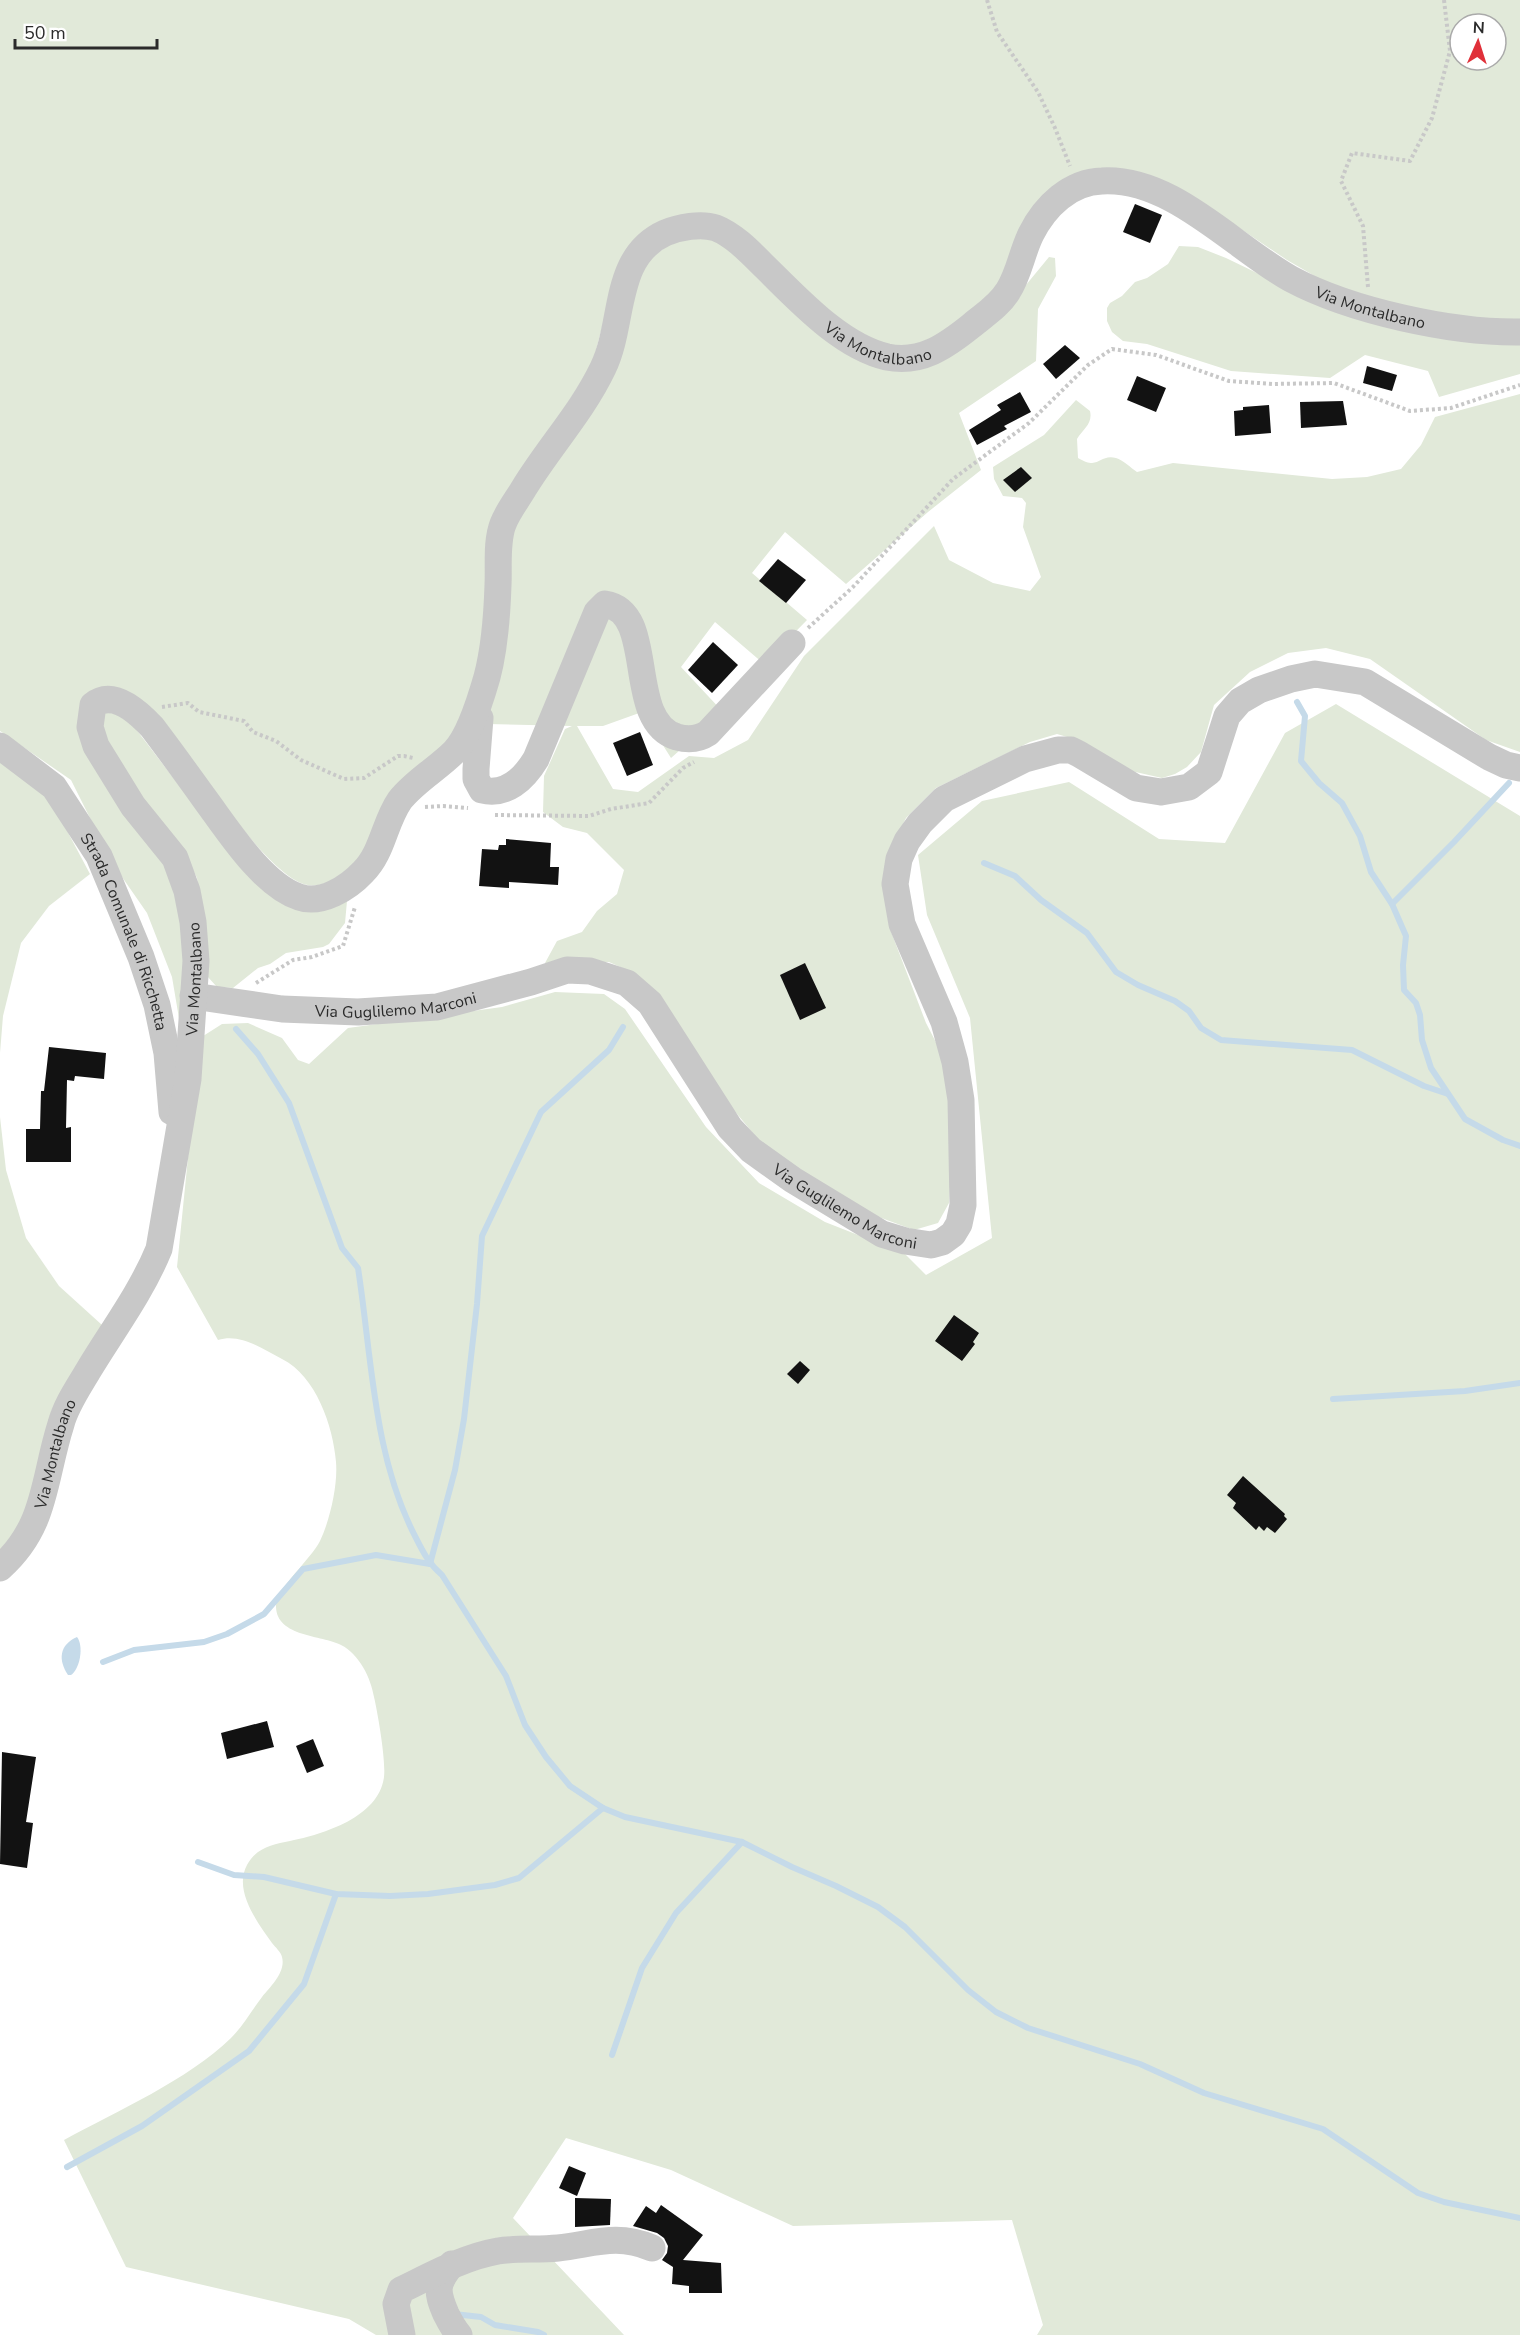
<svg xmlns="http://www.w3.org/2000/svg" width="1520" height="2335" font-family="'Nunito Sans',sans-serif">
	<rect width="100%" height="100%" fill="#fff"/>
	<!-- green -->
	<g fill="#e1e9d9" fill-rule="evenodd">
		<path d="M0,0H1520V321L1473,318L1400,306L1332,286L1287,260L1186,192L1081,173L997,287L968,318L933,341L907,347H879L842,325L706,217L617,271L592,365L532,458L484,656L456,732L360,859C346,870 327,889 308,885C271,879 206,779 183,748C177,740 171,729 164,722C156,715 98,705 84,701L169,866L182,920L184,972L183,1042L172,977L147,913L113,864L71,780L0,731ZM1460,24H1496V60H1460Z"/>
		<path d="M713,236L880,365L1021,291L1049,257L1055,258L1056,276L1038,309L1036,361L959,413L981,470L928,512L846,584L785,532L752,573L807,620L764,664L715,622L681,667L723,712L671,758L642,712L603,726H577L613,789L638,792L689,756L714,758L748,740L804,656L934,526L949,560L993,583L1030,591L1041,577L1023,527L1026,503L1022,498L1003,496L994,479L993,467L1044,435L1076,400L1090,411C1093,424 1083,429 1077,439L1078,458C1100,471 1098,454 1116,458C1123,460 1131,468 1137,472L1173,463L1332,479L1367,477L1401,469L1421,445L1435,417L1520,394V752L1486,740L1370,659L1326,648L1288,653L1250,672L1214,705L1201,752L1187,767L1175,774L1162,778L1131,771L1084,742L1057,734L1030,742L936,788L906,818L887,856L890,929L926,1023L941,1052L950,1084L952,1152L949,1203L938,1223L914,1230L876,1216L784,1161L757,1138L728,1103L636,974L609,962L545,963L557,941L582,932L597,911L617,894L624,870L587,833L563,827L543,812L544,776L565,729L572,726L487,724L509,529L649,259L676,240Z"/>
		<polygon points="1179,246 1198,247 1226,258 1335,311 1520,343 1520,374 1439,397 1428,371 1365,355 1330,378 1231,371 1147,344 1123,341 1112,332 1107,321 1107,308 1110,303 1122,296 1135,282 1147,278 1168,264"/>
		<path d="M1336,704L1520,816V2335H1037L1043,2325L1012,2220L793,2226L671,2170L566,2138L513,2218L624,2335H376L349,2319L126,2267L64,2140C117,2111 188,2080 231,2038C243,2026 252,2010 262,1997C271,1986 286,1972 282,1957C281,1952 275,1947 272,1943C258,1923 233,1891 247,1865C256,1848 273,1844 290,1841C324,1834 379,1817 384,1777C386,1761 378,1714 374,1697C371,1678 359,1654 341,1645C322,1635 277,1637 276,1607C275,1590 311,1559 320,1541C330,1520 338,1485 336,1462C333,1426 316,1376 282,1359C262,1349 241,1333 218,1340L177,1267L200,1038L222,1024L248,1023L282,1038L298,1060L309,1064L348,1028L502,1007L555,992L604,994L625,1009L706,1127L759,1183L825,1222L904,1253L926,1275L992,1238L970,1018L927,915L918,855L982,801L1069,782L1159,839L1225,843L1285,733Z"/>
		<polygon points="102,712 118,714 132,724 237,861 347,901 345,923 329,944 323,947 286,953 270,964 258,968 233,988 217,987 207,976 204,923 197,878 180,844 141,796 102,731"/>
		<polygon points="0,762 48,795 90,874 49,906 21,943 3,1016 0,1053"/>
		<polygon points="0,1117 6,1170 26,1238 59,1286 102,1325 52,1409 29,1503 15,1532 0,1550"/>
	</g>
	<!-- water -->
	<path fill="#c5dae9" d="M77,1637C84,1646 80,1669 71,1675H68C58,1660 59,1645 77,1637Z"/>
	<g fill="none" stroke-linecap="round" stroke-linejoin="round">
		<!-- stream -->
		<g stroke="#c5dae9" stroke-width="6">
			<polyline points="1297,702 1305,716 1301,761 1319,783 1342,803 1360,836 1371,872 1392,904 1406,936 1403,965 1404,990 1416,1003 1420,1015 1422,1040 1431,1068 1465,1119 1503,1140 1520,1146"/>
			<polyline points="984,863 1015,876 1041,900 1087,933 1116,972 1138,985 1175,1001 1189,1011 1201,1028 1221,1040 1352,1050 1424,1086 1448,1094"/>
			<polyline points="1392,904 1454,842 1509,783"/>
			<path d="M236,1029L258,1054L289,1103L342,1248L358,1268C372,1358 373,1456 416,1538C423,1552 429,1564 442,1575L506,1676L525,1725L546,1757L570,1786L603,1808L625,1817L742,1842L792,1867L836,1886L878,1907L905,1927L968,1990L996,2012L1028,2028L1140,2064L1204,2093L1323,2129L1418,2193L1444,2202L1520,2218"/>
			<polyline points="1333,1399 1465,1391 1520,1383"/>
			<polyline points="430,1564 455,1470 464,1419 477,1304 482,1236 541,1112 609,1050 623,1027"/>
			<polyline points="103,1662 134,1650 204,1642 227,1634 264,1614 303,1569 376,1555 430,1564"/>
			<polyline points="198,1862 234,1875 264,1877 336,1894 390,1896 428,1894 495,1885 519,1878 603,1808"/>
			<polyline points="612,2055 642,1968 676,1913 742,1842"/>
			<polyline points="67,2167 142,2126 249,2051 304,1984 336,1894"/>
			<polyline points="454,2314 481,2317 495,2325 538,2332 544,2335"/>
		</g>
	</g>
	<!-- building -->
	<g fill="#121212">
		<polygon points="1135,204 1162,215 1150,243 1123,232"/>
		<polygon points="1065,345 1080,358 1056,379 1043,364"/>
		<polygon points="1367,366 1397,375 1392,391 1363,383"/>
		<polygon points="1137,376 1166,388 1156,412 1127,400"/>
		<polygon points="1020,392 1031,412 1004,426 1007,429 977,445 969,430 1001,410 997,405"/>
		<polygon points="1343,401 1347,425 1301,428 1300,402"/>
		<polygon points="1269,405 1271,433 1235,436 1234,411 1243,410 1243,407"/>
		<polygon points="1021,467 1032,478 1015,492 1003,480"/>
		<polygon points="778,559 806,580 786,603 759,581"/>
		<polygon points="713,642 738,665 712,693 688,670"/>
		<polygon points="640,732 653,765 627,776 613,743"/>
		<polygon points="506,839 551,843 550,867 559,867 558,885 509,882 509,888 479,886 482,849 498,850 499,845 506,845"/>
		<polygon points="805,963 826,1008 800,1020 780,975"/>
		<polygon points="49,1047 106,1053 104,1079 75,1076 74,1081 67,1080 66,1128 71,1127 71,1162 26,1162 26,1129 40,1129 41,1091 44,1091"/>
		<polygon points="954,1315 979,1333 973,1342 975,1344 962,1361 935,1341"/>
		<polygon points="800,1361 810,1370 798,1384 787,1374"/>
		<polygon points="1243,1476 1285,1514 1284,1516 1287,1519 1275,1533 1267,1527 1264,1531 1259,1526 1256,1530 1233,1508 1236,1503 1227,1495"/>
		<polygon points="267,1721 274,1747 227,1759 221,1733"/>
		<polygon points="313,1739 324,1766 307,1773 296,1746"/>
		<polygon points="2,1752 36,1757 26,1822 33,1823 27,1868 0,1864"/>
		<polygon points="569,2166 586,2173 577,2196 559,2188"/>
		<polygon points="575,2198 611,2199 610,2225 575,2227"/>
		<polygon points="661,2205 703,2235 683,2260 721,2263 722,2293 689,2293 689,2286 672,2284 673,2267 662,2260 667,2253 668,2246 664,2238 657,2233 633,2226 646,2206 656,2213"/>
	</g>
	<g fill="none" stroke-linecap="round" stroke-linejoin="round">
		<!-- path -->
		<g stroke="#c8c8c8" stroke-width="4" stroke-dasharray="3 3" stroke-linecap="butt">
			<polyline points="987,0 997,32 1038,92 1055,128 1070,166"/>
			<polyline points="1368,287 1363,226 1341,181 1352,153 1410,161 1432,118 1450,51 1444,0"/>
			<polyline points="808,628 853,587 953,479 1029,423 1088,365 1112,349 1156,355 1229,381 1273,384 1334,383 1410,411 1451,408 1520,385"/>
			<polyline points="162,707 188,703 199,712 244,721 253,732 276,741 301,760 344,779 364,778 398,756 404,756 413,758"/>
			<polyline points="425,807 443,806 468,808"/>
			<polyline points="495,815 589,816 611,809 649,803 683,768 694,762"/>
			<polyline points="256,983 293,960 312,957 343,946 355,907"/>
		</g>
		<!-- minor -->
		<g stroke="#c8c8c8" stroke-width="27">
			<path d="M480,718L476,769V779L482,790C506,796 524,779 536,759L597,612L605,604C658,612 624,721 677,737C688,740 699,739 708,733L792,643"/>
			<path id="s1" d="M0,746L54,787L99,856L141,957L157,1005L167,1053L172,1112"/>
			<path id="s2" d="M193,996L282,1009L358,1012L437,1007L531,982L567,970L590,971L627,983L650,1003L730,1128L751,1150L793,1180L882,1234L905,1241L931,1245L942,1242L953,1234L959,1224L963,1205L961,1100L955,1062L944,1022L902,924L895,884L899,859L907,841L920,823L944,799L1025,759L1058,750H1071L1079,754L1136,788L1161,792L1189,787L1209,772L1227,716L1240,701L1259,690L1291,679L1315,674L1365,682L1489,757L1506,765L1520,768"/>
			<path id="s3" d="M0,1568C47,1526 43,1480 61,1424C66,1405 78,1388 88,1371C112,1331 141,1293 159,1249L188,1079L196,961L193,922L187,891L175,858L133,806L96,746L90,727L93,705C113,689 138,712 152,727C171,752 189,777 207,802C229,832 263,885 299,897C321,905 348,888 363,872C383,852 384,823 400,800C415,781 437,769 454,752C469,737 481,698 487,677C495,647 497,616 498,585C499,566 496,542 503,524C508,511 517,500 524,488C549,447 582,412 603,368C625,323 612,257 665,233C679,227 701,223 716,228C734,235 751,253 764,266C798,299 840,346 887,357C921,364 946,346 971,326C984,315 999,306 1008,291C1019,274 1022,252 1031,234C1045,206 1070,182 1102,181C1172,177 1233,247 1291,279C1351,311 1452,333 1520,332"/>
			<path d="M452,2264C436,2284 436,2291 446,2314C450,2322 453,2328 459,2335"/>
			<path d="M402,2335L396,2304L401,2290C432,2275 464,2257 498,2251C518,2248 538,2250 558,2248C594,2244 616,2233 652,2248"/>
		</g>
	</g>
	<g text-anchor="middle" stroke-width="6" stroke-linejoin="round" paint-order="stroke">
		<!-- street labels -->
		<g font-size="16" fill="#2b2b2b" stroke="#fff">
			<text dy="6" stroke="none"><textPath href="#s3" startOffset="2904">Via Montalbano</textPath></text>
			<text dy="6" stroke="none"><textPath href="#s3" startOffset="2292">Via Montalbano</textPath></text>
			<text dy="6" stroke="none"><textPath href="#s1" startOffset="230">Strada Comunale di Ricchetta</textPath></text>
			<text dy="6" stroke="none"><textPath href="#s3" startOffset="633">Via Montalbano</textPath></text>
			<text dy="6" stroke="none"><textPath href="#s2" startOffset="204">Via Guglilemo Marconi</textPath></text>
			<text dy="6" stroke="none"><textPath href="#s2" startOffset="762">Via Guglilemo Marconi</textPath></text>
			<text dy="6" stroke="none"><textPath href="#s3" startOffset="129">Via Montalbano</textPath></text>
		</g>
	</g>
	<!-- north arrow -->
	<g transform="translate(1478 42) rotate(3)"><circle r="28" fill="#ffffff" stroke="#aaaaaa" stroke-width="1.5"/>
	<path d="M0-4.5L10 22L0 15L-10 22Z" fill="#e03039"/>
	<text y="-9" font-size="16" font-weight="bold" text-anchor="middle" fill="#2b2b2b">N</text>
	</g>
	<!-- scale -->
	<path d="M15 39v9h142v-9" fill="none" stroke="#2b2b2b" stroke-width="3"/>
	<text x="24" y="39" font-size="18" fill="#2b2b2b" stroke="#ffffff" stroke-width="4.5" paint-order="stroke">50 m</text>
</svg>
